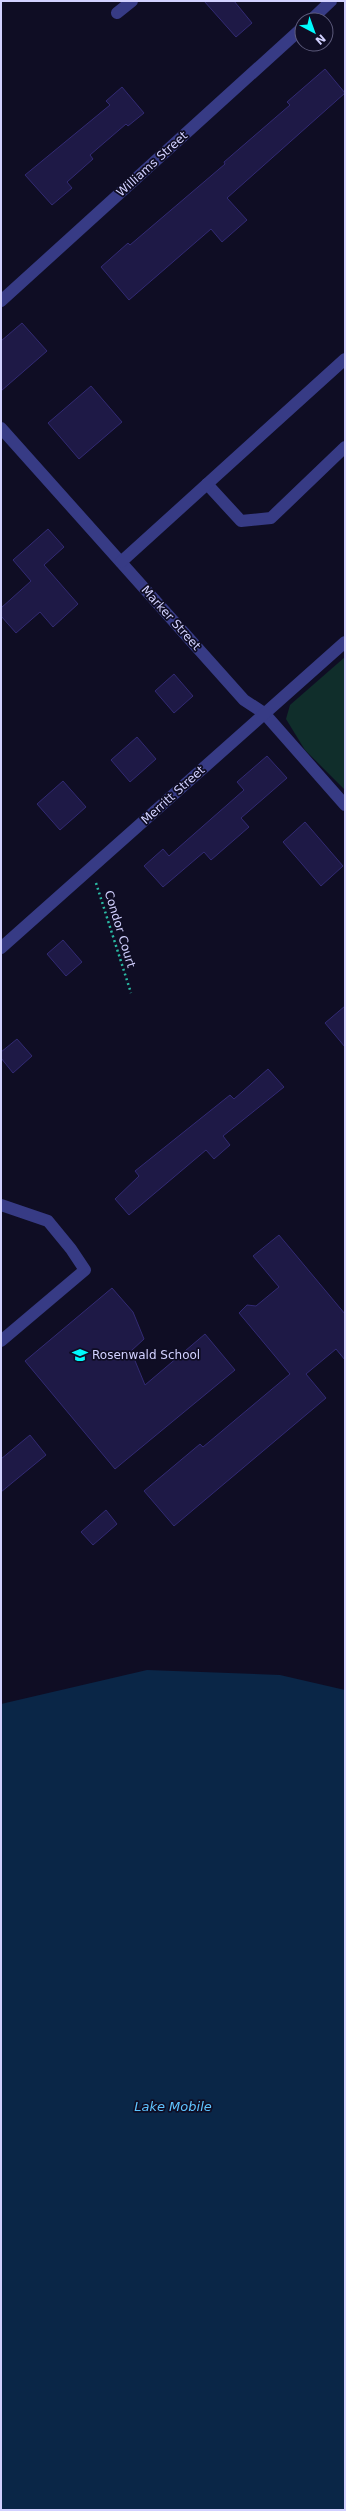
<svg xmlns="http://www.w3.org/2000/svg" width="346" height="2511" font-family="'DejaVu Sans',sans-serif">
	<rect width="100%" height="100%" fill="#0f0d24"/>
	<!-- green -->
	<polygon fill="#102e2b" points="345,657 345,789 344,789 305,750 286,719 290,705"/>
	<!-- water -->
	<polygon fill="#0a2647" points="147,1670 280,1675 345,1690 345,2510 1,2510 1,1704"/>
	<!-- building -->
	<g fill="#1e1946" stroke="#322a73">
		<polygon points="204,1 234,1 252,23 236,37"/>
		<polygon points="325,69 345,93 227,198 247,220 222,242 211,229 129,300 101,267 128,243 130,245 225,164 224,162 290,105 287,102"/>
		<polygon points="122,87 144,113 128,126 126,124 90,155 93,159 67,182 72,188 52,205 25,175 110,105 106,101"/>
		<polygon points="22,323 47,351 1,391 1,341"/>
		<polygon points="91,386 122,422 79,459 48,423"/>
		<polygon points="48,529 64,547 44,565 78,604 53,627 40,612 16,633 1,616 1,608 31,581 13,560"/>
		<polygon points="174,674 193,696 174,713 155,691"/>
		<polygon points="137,737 156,759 130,782 111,760"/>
		<polygon points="267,756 287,778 241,818 249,827 211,860 204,852 163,887 144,866 163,849 169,856 244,790 237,782"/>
		<polygon points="63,781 86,807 60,830 37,804"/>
		<polygon points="305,822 343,866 321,886 283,842"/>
		<polygon points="63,940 82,962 66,976 47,954"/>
		<polygon points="345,1006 345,1047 325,1023"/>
		<polygon points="17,1039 32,1056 13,1073 1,1058 1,1052"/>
		<polygon points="268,1069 284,1087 223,1136 230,1145 214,1159 206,1150 129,1215 115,1199 139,1176 135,1171 230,1095 234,1099"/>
		<polygon points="279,1235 345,1314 345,1360 336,1349 306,1374 326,1398 174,1526 144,1491 200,1444 203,1447 290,1374 239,1313 247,1305 256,1306 279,1287 253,1256"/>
		<polygon points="112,1288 133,1312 144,1339 131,1351 145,1385 205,1334 235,1370 115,1469 25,1361"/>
		<polygon points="30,1435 46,1455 1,1492 1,1459"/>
		<polygon points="106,1510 117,1524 93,1545 81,1532"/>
	</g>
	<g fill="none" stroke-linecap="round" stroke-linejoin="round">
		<!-- path -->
		<polyline stroke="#2abaa4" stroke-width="2.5" stroke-dasharray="2 3" stroke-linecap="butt" points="96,883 131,993"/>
		<!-- minor -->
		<g stroke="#373b85" stroke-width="12">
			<polyline points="117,13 132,1"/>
			<polyline points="311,20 331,1"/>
			<polyline points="1,301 302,28"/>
			<polyline points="1,428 244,700 264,713 345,805"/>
			<polyline points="207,484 241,521 271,518 345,447"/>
			<polyline points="121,562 345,359"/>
			<polyline points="1,948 345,642"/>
			<polyline points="1,1205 48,1221 71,1249 85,1270 1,1341"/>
		</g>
	</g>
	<!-- icons -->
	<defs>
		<symbol id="school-bare" viewBox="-9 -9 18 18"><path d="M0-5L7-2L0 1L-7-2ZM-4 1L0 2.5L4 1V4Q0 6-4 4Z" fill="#00fafc" stroke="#0f0d24" stroke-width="2.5" paint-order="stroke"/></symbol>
	</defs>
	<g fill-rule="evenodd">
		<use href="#school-bare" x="69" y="1344" width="22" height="22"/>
	</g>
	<g text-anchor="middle" stroke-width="3.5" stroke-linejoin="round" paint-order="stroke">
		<!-- street labels -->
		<g font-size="12" fill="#d2d1ff" stroke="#0f0d24">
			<text transform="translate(152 164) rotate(-42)" y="4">Williams Street</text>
			<text transform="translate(171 618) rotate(48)" y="4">Marker Street</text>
			<text transform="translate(173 795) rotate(-42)" y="4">Merritt Street</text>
			<text transform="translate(120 929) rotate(73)" y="4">Condor Court</text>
		</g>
		<!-- poi labels -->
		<g font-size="12" fill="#d2d1ff" stroke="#0f0d24" text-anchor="start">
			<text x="92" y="1359">Rosenwald School</text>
		</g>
		<!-- water labels -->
		<g font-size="13" font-style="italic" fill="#5fc4ff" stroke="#0f0d24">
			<text x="173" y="2111">Lake Mobile</text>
		</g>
	</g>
	<!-- border -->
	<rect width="346" height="2511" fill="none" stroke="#d2d1ff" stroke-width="4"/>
	<!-- north arrow -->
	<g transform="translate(314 32) rotate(139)"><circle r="19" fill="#0f0d24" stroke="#5d5b7c"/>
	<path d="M0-3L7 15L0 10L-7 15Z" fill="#00fafc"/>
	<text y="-6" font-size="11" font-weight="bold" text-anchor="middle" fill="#d2d1ff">N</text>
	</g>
</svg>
